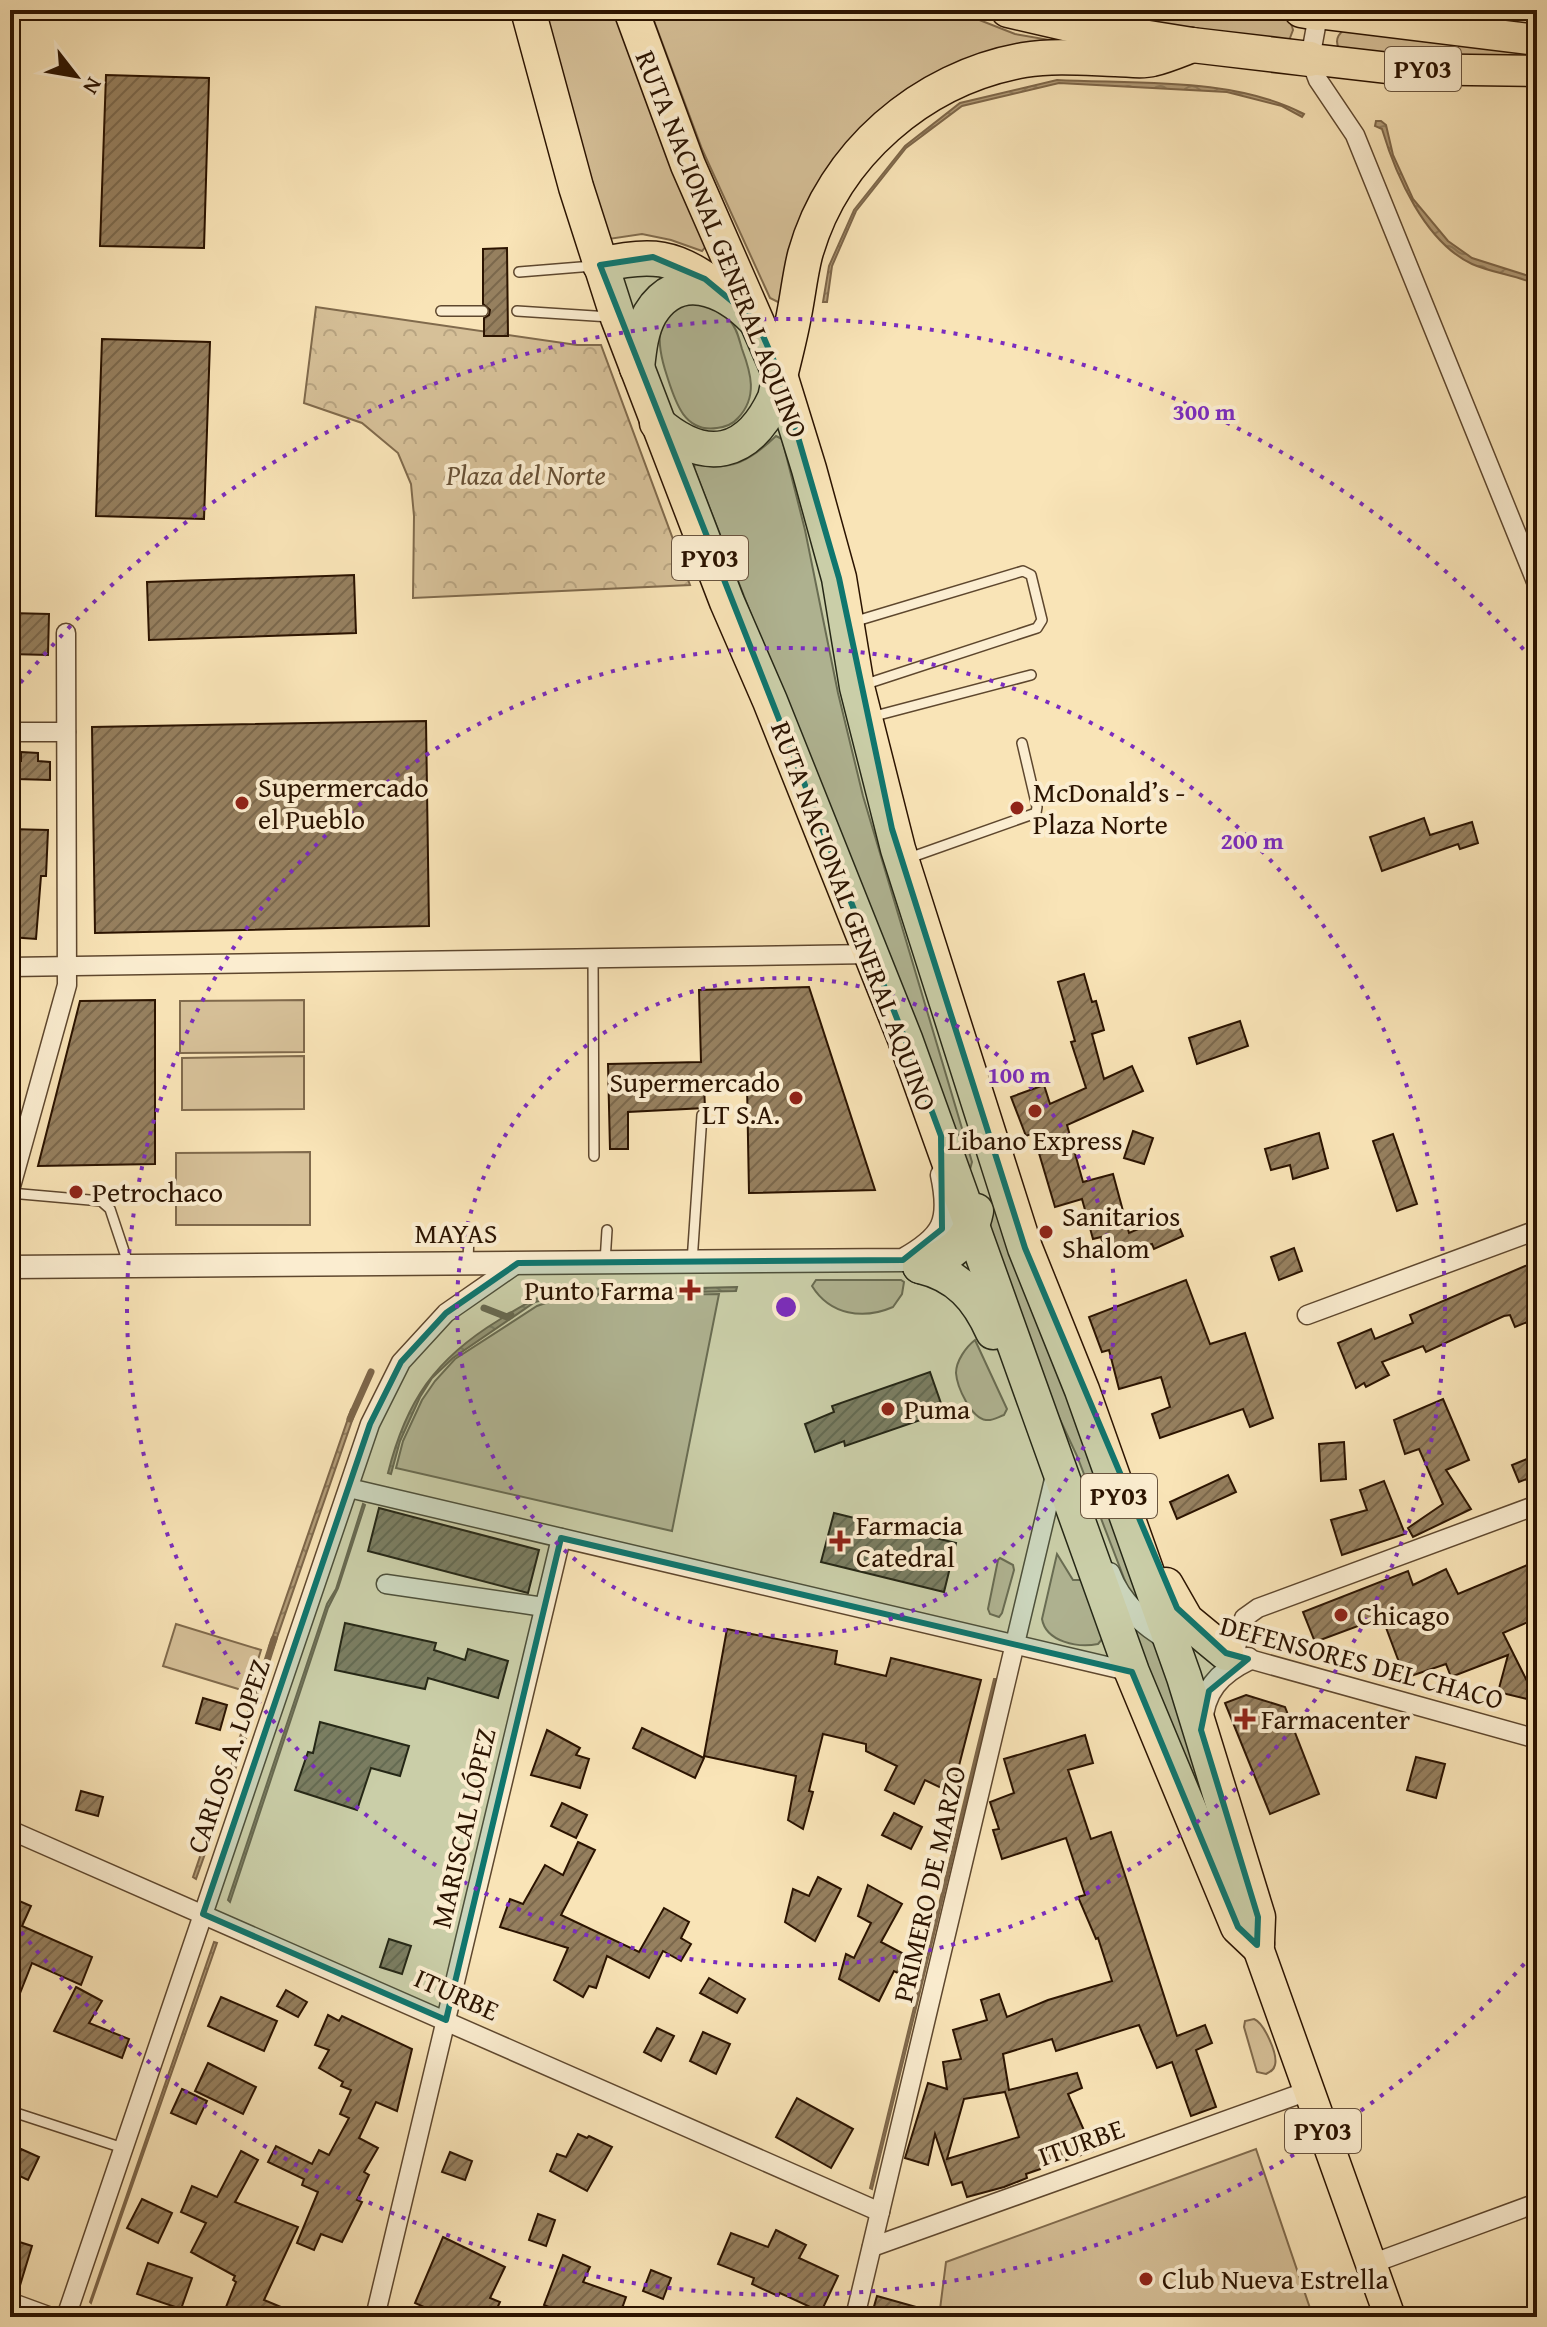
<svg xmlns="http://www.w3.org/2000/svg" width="1547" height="2327" font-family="'Gentium Book Plus',serif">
	<defs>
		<pattern id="park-crowns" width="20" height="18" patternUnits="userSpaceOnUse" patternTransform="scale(2)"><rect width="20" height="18" fill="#d6c098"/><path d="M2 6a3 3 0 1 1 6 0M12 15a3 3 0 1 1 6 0" fill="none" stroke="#b8a481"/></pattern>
		<pattern id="water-waves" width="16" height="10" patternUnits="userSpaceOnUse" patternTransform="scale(2)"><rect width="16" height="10" fill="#b39d79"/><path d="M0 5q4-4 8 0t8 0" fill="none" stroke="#927f61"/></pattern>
		<pattern id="building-hatch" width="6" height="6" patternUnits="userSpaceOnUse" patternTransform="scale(2)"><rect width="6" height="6" fill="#96805f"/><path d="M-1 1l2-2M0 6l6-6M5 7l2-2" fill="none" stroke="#7b684c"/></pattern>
	</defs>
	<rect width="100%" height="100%" fill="#f9e4b7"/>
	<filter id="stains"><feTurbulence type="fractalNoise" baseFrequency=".0025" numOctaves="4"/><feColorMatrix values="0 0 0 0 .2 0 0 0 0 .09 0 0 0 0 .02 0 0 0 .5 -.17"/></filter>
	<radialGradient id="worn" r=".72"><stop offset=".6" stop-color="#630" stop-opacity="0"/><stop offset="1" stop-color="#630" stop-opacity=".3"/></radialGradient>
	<!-- grass -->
	<g fill="#d6c098" stroke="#806a4c" stroke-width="2">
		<polygon points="537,10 615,10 706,246 702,251 671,240 642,234 609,239"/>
		<polygon points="650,10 954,10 1015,34 1067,43 893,106 782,302 778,302 770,298 702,149"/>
		<path d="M1068,10C1102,10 1268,4 1287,19C1291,22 1292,25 1293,30L1290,38L1285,42Z"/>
		<path d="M1344,30L1537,52V61L1350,53L1339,49C1335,41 1337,35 1344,30Z"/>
		<path d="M692,302C705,306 720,309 730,321C737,328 739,339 742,349C751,373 758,397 738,418C733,424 725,427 717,428C684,433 675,401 667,376C657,346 651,311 692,302Z"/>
		<path d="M776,436L782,439L805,530L838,693L863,796L972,1162L969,1173L694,468L695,464C731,472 751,460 776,436Z"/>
		<polygon points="304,1000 304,1052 180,1053 180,1001"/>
		<polygon points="304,1056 304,1109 182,1110 182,1058"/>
		<polygon points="310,1152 310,1225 176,1225 176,1153"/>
		<polygon points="992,1188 1149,1615 1127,1586 1077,1456 1036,1368 987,1222"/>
		<path d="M816,1280H901L904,1282L902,1294L893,1307C863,1320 830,1315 812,1286Z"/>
		<polygon points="719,1294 672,1531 396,1468 403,1441 422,1400 435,1381 455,1359 537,1306 563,1297"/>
		<path d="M975,1340L1007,1409L1004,1415C998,1417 993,1421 986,1420C971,1418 957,1387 956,1373C956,1361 966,1347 975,1340Z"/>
		<path d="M1057,1554L1073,1580H1084L1103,1638L1098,1644C1078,1648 1046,1642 1042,1619Z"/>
		<polygon points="1000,1558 1013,1565 1014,1570 1002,1613 999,1617 990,1614 988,1609 998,1560"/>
		<polygon points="1122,1607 1156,1642 1224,1852"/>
		<polygon points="176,1624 261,1650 248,1692 163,1666"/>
		<path d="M1254,2019C1264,2023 1278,2054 1275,2065C1274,2070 1270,2072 1266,2074L1257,2072L1244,2027L1245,2021Z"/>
		<polygon points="1256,2149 1313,2317 939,2317 946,2262"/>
	</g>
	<!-- park -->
	<polygon fill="url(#park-crowns)" stroke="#806a4c" stroke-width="2" points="316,307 577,345 601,345 690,585 413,598 414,516 411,484 398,453 362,423 304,403"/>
	<!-- water -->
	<g fill="url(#water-waves)" stroke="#7d6649" stroke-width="2">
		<path d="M1057,80C1136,84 1234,77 1304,114L1302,117L1282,106L1227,92L1059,83L962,106L906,148L856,211L832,266L827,302H823L829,266L854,210L905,146L960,103Z"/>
		<path d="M1376,121H1381L1386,125L1393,155L1413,199L1448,241L1472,258L1535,278L1537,285C1520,276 1492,273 1472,264C1425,242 1396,176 1382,129L1375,126Z"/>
		<path d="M737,1287L736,1291L563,1295L535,1302L453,1358L432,1378L420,1397L400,1441L391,1474L388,1473C406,1401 435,1359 499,1320C518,1308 537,1296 559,1291C576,1287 597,1289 614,1289C655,1289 696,1288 737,1287Z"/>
		<polygon points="351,1410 355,1412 273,1649 269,1647"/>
		<polygon points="363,1504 365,1505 338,1588 328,1608 230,1902 228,1900 327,1604 336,1589"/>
		<polygon points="994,1679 996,1679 872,2189 870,2188"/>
		<polygon points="241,1737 246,1739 196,1879 193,1877"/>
		<polygon points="214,1942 217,1943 91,2303 90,2302"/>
	</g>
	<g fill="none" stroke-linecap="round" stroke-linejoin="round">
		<!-- stream -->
		<g stroke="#7d6649" stroke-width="7">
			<polyline points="484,1308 507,1317 511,1315"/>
			<polyline points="350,1419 371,1372"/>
			<polyline points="240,1745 274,1639"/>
		</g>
	</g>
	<!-- building -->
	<g fill="url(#building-hatch)" stroke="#2b1300" stroke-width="2" fill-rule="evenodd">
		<polygon points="106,75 209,78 204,248 100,246"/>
		<polygon points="507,248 508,336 484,336 484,318 489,315 490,310 483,304 483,249"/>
		<polygon points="102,339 210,342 204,519 96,516"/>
		<polygon points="354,575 356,633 149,640 147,582"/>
		<polygon points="10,613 49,614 48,655 10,654"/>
		<polygon points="426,721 429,926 95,933 92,727"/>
		<polygon points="21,752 38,753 38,761 50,762 50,780 17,779 17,761 21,761"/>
		<polygon points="1424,818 1430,835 1472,822 1478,843 1460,849 1458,844 1382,871 1370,837"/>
		<polygon points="10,829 48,830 46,876 41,876 36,939 10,937"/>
		<polygon points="1084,974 1092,1002 1096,1001 1104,1030 1092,1034 1104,1079 1132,1066 1143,1091 1067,1125 1083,1182 1113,1174 1129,1233 1174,1214 1183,1236 1154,1249 1152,1244 1095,1259 1091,1249 1103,1245 1101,1237 1093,1239 1082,1199 1055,1207 1033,1133 1026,1136 1011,1097 1044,1085 1050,1104 1086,1088 1071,1042 1075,1041 1058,982"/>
		<polygon points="809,987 875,1190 749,1193 747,1085 704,1086 705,1108 628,1112 628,1149 610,1149 608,1064 701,1062 699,990"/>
		<polygon points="155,1000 155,1164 38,1166 80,1001"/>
		<polygon points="1240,1021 1248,1046 1197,1064 1189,1038"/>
		<polygon points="1133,1131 1153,1138 1144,1164 1124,1158"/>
		<polygon points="1319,1133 1328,1168 1293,1179 1290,1165 1271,1170 1265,1149"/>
		<polygon points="1393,1134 1417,1204 1397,1211 1373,1141"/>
		<polygon points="1294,1248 1302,1271 1279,1280 1271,1257"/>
		<polygon points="1537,1261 1537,1318 1515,1327 1510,1315 1504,1316 1426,1352 1423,1346 1382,1362 1389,1375 1366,1387 1364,1383 1356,1388 1338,1343 1371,1329 1375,1339 1413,1323 1410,1315"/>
		<polygon points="1186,1280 1210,1344 1245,1333 1273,1418 1250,1427 1243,1409 1160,1438 1152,1414 1170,1407 1161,1377 1119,1389 1109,1350 1102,1352 1089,1317"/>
		<polygon points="930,1372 944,1412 845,1446 844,1441 815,1452 805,1424 834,1412 832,1406"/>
		<polygon points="1443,1399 1469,1460 1446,1470 1471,1509 1413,1537 1408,1528 1443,1504 1419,1449 1405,1454 1394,1420"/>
		<polygon points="1344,1442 1346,1479 1321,1481 1319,1444"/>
		<polygon points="1537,1455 1537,1475 1519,1482 1512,1465"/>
		<polygon points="1228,1475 1236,1492 1177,1519 1170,1502"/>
		<polygon points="1384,1481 1405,1534 1342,1555 1331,1520 1367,1510 1360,1490"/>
		<polygon points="379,1508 539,1550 528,1593 368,1551"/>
		<polygon points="834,1513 956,1543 944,1592 821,1562"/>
		<polygon points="1537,1561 1537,1618 1503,1633 1530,1687 1527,1699 1498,1692 1508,1655 1451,1677 1446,1664 1405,1678 1382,1617 1315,1642 1303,1612 1408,1571 1413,1585 1446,1569 1458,1594"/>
		<polygon points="345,1623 436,1643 434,1650 465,1660 468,1649 508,1661 498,1698 428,1678 425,1689 335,1670"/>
		<polygon points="727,1629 837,1651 835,1664 886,1676 891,1658 981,1680 952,1793 925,1780 914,1804 885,1790 897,1766 866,1751 866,1744 823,1734 809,1791 813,1792 803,1829 788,1820 796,1776 704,1756"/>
		<polygon points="1246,1695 1285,1707 1319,1794 1270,1814 1225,1703"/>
		<polygon points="203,1698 227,1705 220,1730 196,1723"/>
		<polygon points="320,1722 409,1746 400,1776 371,1768 357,1810 295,1790 308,1752 313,1753"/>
		<polygon points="642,1728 704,1758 695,1778 633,1748"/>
		<polygon points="547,1730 580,1748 576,1755 589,1759 580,1788 531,1775"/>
		<path d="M1085,1735L1093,1763L1068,1770L1091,1839L1111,1832L1177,2036L1205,2025L1212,2043L1196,2050L1216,2107L1191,2116L1172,2062L1157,2068L1139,2025L1056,2051L1052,2039L1003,2054L1009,2090L1077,2073L1082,2088L1068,2094L1093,2151L1026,2174L1027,2178L1004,2187L967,2197L962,2182L952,2185L935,2134L928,2165L905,2158L928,2083L947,2089L943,2062L961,2059L953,2030L987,2020L981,2000L999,1994L1007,2017L1048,2000L1112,1981L1098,1938L1096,1939L1078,1897L1085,1895L1066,1838L1002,1859L993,1830L999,1829L990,1802L1014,1793L1004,1759ZM1005,2092L1019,2137L947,2159L964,2099Z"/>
		<polygon points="1416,1757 1445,1764 1436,1798 1407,1790"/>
		<polygon points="81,1791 103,1797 98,1816 76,1810"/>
		<polygon points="562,1803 587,1815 576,1838 551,1826"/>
		<polygon points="894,1813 922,1827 911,1849 882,1835"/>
		<polygon points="578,1842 595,1850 561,1915 639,1952 664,1908 689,1922 681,1938 691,1944 681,1961 663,1951 649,1978 607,1956 596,1988 589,1986 583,1997 554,1980 568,1948 500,1927 510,1899 523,1904 545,1865 563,1875"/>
		<polygon points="818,1877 841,1889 815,1941 785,1922 793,1889 809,1896"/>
		<polygon points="868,1885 902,1904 881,1942 917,1961 908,1978 894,1971 879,2001 839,1979 846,1954 854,1958 871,1923 858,1916"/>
		<polygon points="10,1897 31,1906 22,1926 92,1957 81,1985 32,1963 11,2016"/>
		<polygon points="389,1939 411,1946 402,1974 380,1967"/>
		<polygon points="709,1978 745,1999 737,2013 700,1993"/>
		<polygon points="76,1987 102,2001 89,2023 129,2039 122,2058 54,2031"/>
		<polygon points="286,1990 307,2002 298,2017 277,2006"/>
		<polygon points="221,1997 277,2021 264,2051 208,2026"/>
		<polygon points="328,2015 339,2021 342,2016 412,2049 397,2111 376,2102 359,2138 378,2148 364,2172 369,2175 357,2200 362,2202 342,2242 321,2234 314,2250 297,2243 318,2192 302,2185 304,2179 268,2162 276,2146 312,2164 319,2150 329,2155 349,2118 340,2114 351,2090 341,2086 343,2082 319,2068 329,2050 315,2045"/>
		<polygon points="657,2028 674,2036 661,2061 644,2052"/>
		<polygon points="703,2032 730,2044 716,2074 690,2061"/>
		<polygon points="208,2063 256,2087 243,2114 195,2091"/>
		<polygon points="182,2089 207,2101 196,2124 171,2113"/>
		<polygon points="797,2098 853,2129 831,2168 776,2137"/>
		<polygon points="578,2134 587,2138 589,2136 612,2147 587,2191 550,2171 557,2154 566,2157"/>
		<polygon points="21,2149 39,2157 28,2180 11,2172"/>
		<polygon points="241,2151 258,2160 235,2202 298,2227 264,2300 305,2317 222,2317 236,2282 233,2280 235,2276 191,2252 206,2223 181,2212 192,2186 217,2197"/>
		<polygon points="450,2152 472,2161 465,2180 442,2172"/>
		<polygon points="142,2199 172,2213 158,2243 127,2228"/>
		<polygon points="538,2214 555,2220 546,2246 529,2240"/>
		<polygon points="776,2230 806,2245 799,2258 838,2276 821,2312 780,2293 778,2296 752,2284 754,2278 718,2264 731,2233 768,2247"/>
		<polygon points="443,2237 505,2267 490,2298 500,2302 493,2317 446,2317 415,2303"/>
		<polygon points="10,2239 32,2246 18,2292 10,2290"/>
		<polygon points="563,2255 590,2267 583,2282 626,2297 619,2317 574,2317 544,2305"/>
		<polygon points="148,2263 192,2278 181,2309 137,2294"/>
		<polygon points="651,2270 671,2278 663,2299 643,2291"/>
		<polygon points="877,2296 934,2312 934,2317 871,2317"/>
	</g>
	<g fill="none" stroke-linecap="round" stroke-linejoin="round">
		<defs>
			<g id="service">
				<polyline points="519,272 593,266"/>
				<polyline points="441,311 483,311"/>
				<polyline points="517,311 610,317"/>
				<polyline points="853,622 1023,571 1031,575 1042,620 1037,628 863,685"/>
				<polyline points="871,717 1031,675"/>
				<polyline points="909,858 1036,813 1037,807 1022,743"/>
				<polyline points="593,958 594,1156"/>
				<polyline points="10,1193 101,1201 110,1209 128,1263"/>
				<polyline points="605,1262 607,1230"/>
				<polyline points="692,1262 702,1115"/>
				<polyline points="468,1263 469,1231"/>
				<polyline points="10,2111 123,2148"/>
			</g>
			<g id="minor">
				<polyline points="1319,10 1310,59 1318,80 1355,135 1537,584"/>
				<polyline points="10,732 66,732"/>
				<polyline points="10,967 872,954"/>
				<polyline points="10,1190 67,985 66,633"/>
				<polyline points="1307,1315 1537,1230"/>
				<polyline points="349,1488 1132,1672"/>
				<polyline points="386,1584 544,1607"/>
				<polyline points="1234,1655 1244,1618 1258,1608 1537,1505"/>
				<polyline points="1235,1655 1537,1739"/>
				<polyline points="10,1830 880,2212"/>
				<polyline points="872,2247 1308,2091"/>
				<polyline points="1371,2264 1537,2203"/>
				<polyline points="10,2302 51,2317"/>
				<polyline points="66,2317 370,1424 401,1362 446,1313 518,1263"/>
				<polyline points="375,2317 561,1538"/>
				<polyline points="855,2317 1056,1471"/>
			</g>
			<g id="tertiary">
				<path d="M10,1267L903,1260C944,1237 952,1222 942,1175"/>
				<path d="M1109,1574C1119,1602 1145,1626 1171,1640"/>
				<path d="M1201,1724C1203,1691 1219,1673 1248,1659"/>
			</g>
			<g id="trunk">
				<polyline points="1318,13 1537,40"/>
				<polyline points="1310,59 1397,69 1537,71"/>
				<polyline points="1257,1945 1390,2317"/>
			</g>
			<g id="motorway">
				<polyline points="528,10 576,187 618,318 727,602 770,701 905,1039 1132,1672 1238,1927 1257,1945"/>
				<polyline points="631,10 688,165 780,375 809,469 839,578 857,687 898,849 1025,1248 1082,1390 1184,1677 1258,1917 1257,1942"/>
				<polyline points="1008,10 1086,28 1192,45 1310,59"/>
				<polyline points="1301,10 1318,13"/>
				<path d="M600,265C650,253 676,255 717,288"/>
				<path d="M637,368C639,349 641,330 650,314C678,268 725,289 754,319"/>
				<path d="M657,423C706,465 748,456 775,398C781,370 789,343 794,315C798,295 800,275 805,255C833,154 922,78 1024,60C1054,55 1086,58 1115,59C1127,59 1141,62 1152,59C1165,56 1179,50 1192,45"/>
				<path d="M920,1266C949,1257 970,1242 976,1211"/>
				<path d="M920,1266C958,1275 978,1298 993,1332"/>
				<polyline points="1166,1585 1186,1620 1226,1653"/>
			</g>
		</defs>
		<!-- service casing -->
		<use href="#service" stroke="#5e472e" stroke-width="12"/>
		<!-- minor casing -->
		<use href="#minor" stroke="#5e472e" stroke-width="21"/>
		<!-- tertiary casing -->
		<use href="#tertiary" stroke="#5e472e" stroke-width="25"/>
		<!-- trunk casing -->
		<use href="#trunk" stroke="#2b1300" stroke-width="33"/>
		<!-- motorway casing -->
		<use href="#motorway" stroke="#2b1300" stroke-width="37"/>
		<!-- service -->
		<use href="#service" stroke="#fbedd0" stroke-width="9"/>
		<!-- minor -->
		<use href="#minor" stroke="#fbedd0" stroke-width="18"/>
		<!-- tertiary -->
		<use href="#tertiary" stroke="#fbedd0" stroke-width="22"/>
		<!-- trunk -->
		<use href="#trunk" stroke="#f9e4b7" stroke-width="30"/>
		<!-- motorway -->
		<use href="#motorway" stroke="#f9e4b7" stroke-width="34"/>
	</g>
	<!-- marked area -->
	<path fill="#0f766e" fill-opacity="0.2" stroke="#0f766e" stroke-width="6" stroke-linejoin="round" d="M653,257L705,279L757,322L780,375L839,578L892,829L1025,1248L1177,1608L1226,1653L1248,1659L1209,1691L1201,1730L1258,1917L1257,1945L1238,1927L1132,1672L561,1538L446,2020L203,1914L370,1424L401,1362L446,1313L518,1263L903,1260L942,1229L941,1136L905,1039L600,265Z"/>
	<!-- distance rings -->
	<g fill="none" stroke="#7b2cbf" stroke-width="4" stroke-dasharray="4 8">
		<circle cx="786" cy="1307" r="329"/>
		<circle cx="786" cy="1307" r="659"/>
		<path d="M1532 1955A988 988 0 0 1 13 1922M13 692A988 988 0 0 1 1532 659"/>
	</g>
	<!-- markers -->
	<g fill="#8f2418" stroke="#fbedd0" stroke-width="3">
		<circle cx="242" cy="803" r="8"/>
		<circle cx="1017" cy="808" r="8"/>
		<circle cx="796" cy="1098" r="8"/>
		<circle cx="1035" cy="1111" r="8"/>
		<circle cx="76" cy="1192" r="8"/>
		<circle cx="1046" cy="1232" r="8"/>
		<path d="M686 1278h8v8h8v8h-8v8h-8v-8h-8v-8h8z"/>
		<circle cx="888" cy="1409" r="8"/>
		<path d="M836 1529h8v8h8v8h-8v8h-8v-8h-8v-8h8z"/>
		<circle cx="1341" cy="1615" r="8"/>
		<path d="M1241 1707h8v8h8v8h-8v8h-8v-8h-8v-8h8z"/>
		<circle cx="1146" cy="2279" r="8"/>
	</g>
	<g text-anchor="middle" stroke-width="8" stroke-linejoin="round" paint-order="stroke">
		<!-- shield labels -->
		<g fill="#fbedd0" stroke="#69543e" stroke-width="2">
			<rect x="1385" y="47" width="76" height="44" rx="6"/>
			<rect x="672" y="536" width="76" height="44" rx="6"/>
			<rect x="1081" y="1474" width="76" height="44" rx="6"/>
			<rect x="1285" y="2109" width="76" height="44" rx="6"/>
		</g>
		<g font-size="26" font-weight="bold" fill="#2b1300">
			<text x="1423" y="78">PY03</text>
			<text x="710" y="567">PY03</text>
			<text x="1119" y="1505">PY03</text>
			<text x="1323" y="2140">PY03</text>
		</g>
		<!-- street labels -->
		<g font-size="28" fill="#2b1300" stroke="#fbedd0">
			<text transform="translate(722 244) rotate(68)" y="10">RUTA NACIONAL GENERAL AQUINO</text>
			<text transform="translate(854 916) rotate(69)" y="10">RUTA NACIONAL GENERAL AQUINO</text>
			<text x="456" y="1243">MAYAS</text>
			<text transform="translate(1362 1662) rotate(15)" y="10">DEFENSORES DEL CHACO</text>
			<text transform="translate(228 1756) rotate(-71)" y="10">CARLOS A. LOPEZ</text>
			<text transform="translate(463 1828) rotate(-77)" y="10">MARISCAL LÓPEZ</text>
			<text transform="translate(929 1884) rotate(-77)" y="10">PRIMERO DE MARZO</text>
			<text transform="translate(457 1994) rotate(24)" y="10">ITURBE</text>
			<text transform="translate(1081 2142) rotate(-20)" y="10">ITURBE</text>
		</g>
		<!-- park labels -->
		<g font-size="28" font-style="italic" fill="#675035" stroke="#fbedd0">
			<text x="526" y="485">Plaza del Norte</text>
		</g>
		<!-- poi labels -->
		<g font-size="28" fill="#2b1300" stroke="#fbedd0" text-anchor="start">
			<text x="258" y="797">Supermercado<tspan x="258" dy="32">el Pueblo</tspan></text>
			<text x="1033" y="802">McDonald’s -<tspan x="1033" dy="32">Plaza Norte</tspan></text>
			<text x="780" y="1092" text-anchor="end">Supermercado<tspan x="780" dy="32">LT S.A.</tspan></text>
			<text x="1035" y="1150" text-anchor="middle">Libano Express</text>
			<text x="92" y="1202">Petrochaco</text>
			<text x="1062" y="1226">Sanitarios<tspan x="1062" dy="32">Shalom</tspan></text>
			<text x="674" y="1300" text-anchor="end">Punto Farma</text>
			<text x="904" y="1419">Puma</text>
			<text x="856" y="1535">Farmacia<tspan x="856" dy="32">Catedral</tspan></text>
			<text x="1357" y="1625">Chicago</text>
			<text x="1261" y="1729">Farmacenter</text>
			<text x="1162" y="2289">Club Nueva Estrella</text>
		</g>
	</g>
	<circle cx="786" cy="1307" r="12" fill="#7b2cbf" stroke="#fbedd0" stroke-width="4"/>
	<g font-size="24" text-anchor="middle" font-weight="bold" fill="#7b2cbf" stroke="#fbedd0" stroke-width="8" stroke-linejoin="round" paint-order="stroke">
		<text x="1204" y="420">300 m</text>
		<text x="1252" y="849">200 m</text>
		<text x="1019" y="1083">100 m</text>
	</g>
	<!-- margin -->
	<rect width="1547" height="2327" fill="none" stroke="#f9e4b7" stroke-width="40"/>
	<rect x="12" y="12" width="1523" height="2303" fill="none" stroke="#2b1300" stroke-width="4"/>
	<rect x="20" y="20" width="1507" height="2287" fill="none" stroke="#2b1300" stroke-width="2"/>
	<!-- north arrow -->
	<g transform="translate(76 76) rotate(121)" stroke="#fbedd0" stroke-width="6" paint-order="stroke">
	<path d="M0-6L14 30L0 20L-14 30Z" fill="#2b1300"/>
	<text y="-12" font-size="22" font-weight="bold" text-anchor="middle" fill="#2b1300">N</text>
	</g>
	<rect width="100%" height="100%" filter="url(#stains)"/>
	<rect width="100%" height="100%" fill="url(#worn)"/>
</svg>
